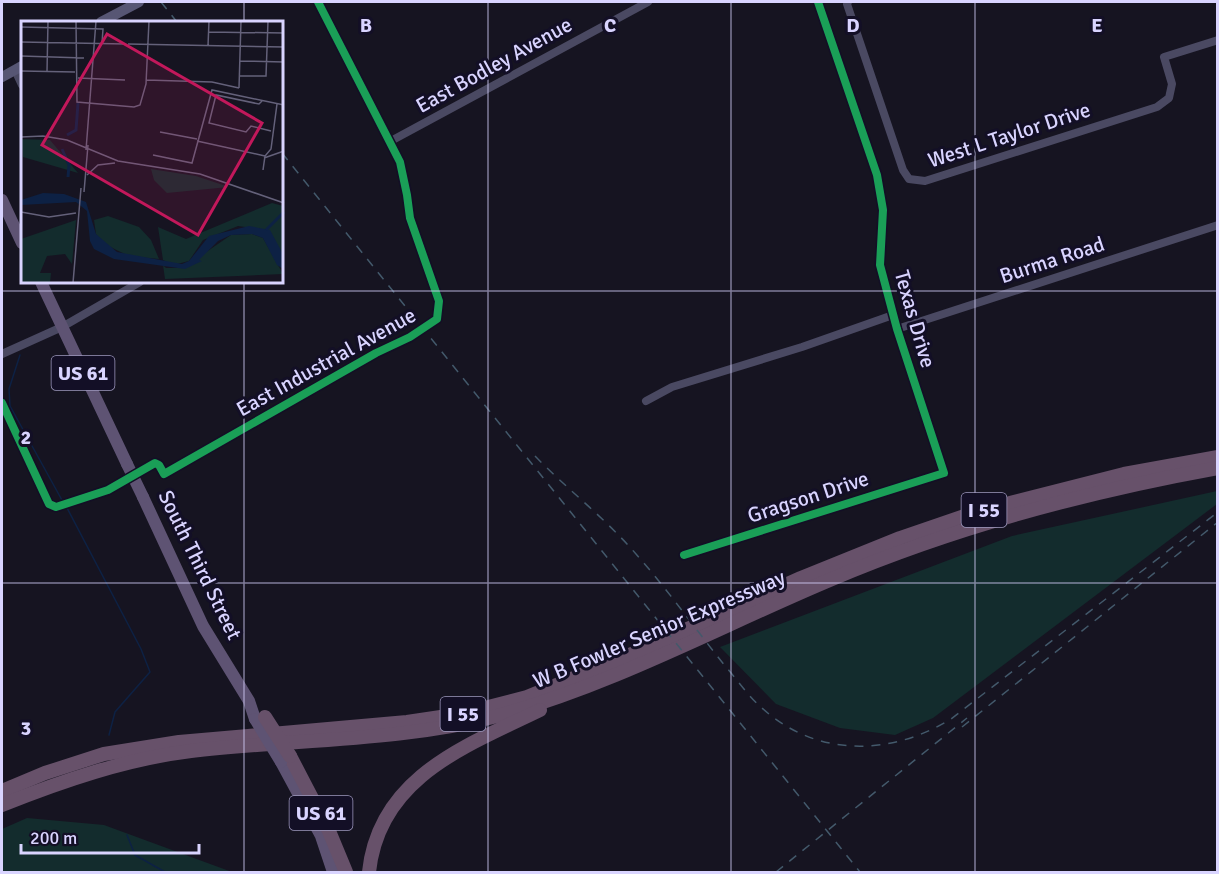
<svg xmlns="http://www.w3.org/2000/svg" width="1219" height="874" font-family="Signika,sans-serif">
	<rect width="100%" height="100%" fill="#161421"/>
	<!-- green -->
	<g fill="#132c2d">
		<polygon points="1217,491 1217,504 933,718 895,735 840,728 776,704 720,647 1012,536"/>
		<polygon points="27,818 104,825 232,872 2,872 2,829"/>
	</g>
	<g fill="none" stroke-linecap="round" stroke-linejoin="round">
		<!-- stream -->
		<g stroke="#0d2144" stroke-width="1.5">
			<polyline points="20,355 9,389 10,406 63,502"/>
			<polyline points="66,506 141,649 150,672 115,712 109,735"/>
			<polyline points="127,835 135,855 165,872"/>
		</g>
		<!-- street -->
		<g stroke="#4a4962" stroke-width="8">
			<polyline points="848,2 847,4 903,170 909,179 925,181 1157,107 1169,98 1172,84 1164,57 1218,40"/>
			<polyline points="15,70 22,85"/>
			<polyline points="389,142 648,2"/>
			<polyline points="897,329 1218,225"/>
			<polyline points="2,354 62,327 140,282"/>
			<polyline points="646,401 672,387 802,347 893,315"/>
			<polyline points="2,403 49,504 56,507 108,490 155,463 159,465 164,474 376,353 410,337 437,319 439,301 410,218 407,195 400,162 318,2"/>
			<polyline points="684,555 944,473 897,329 880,265 883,210 877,175 818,2"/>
		</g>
		<!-- secondary -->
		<g stroke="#575674" stroke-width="10">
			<polyline points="101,22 139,2"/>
			<polyline points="2,77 22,66"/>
		</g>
		<!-- primary -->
		<g stroke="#5e5373" stroke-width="12">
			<polyline points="2,200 22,243"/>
			<polyline points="41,282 127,464"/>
			<polyline points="143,497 203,626 249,701 255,719"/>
			<polyline points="281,762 321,836 333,872"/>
		</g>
		<!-- highway -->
		<g stroke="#67516a" stroke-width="14">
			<polyline points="290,756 329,831 346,872"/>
			<polyline points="2,791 45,773 104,754 179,742 407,722 461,714 527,697 623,658 801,578 900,538 982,510 1124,474 1218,457"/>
			<path d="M2,805C62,781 126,759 191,751C294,739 401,742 501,715C616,683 722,625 832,579C957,526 1085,492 1218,468"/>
			<path d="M369,872C379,777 466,746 540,710"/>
		</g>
		<!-- rail -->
		<g stroke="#43596b" stroke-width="1.5" stroke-dasharray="9 8" stroke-linecap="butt">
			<polyline points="161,2 177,22"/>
			<polyline points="282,153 860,872"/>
			<path d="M535,456C568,490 605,518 636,554C668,590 696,630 726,667C738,681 749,697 762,708C817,758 891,756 951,719L1218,512"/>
			<polyline points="962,727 1218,522"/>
			<polyline points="776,872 967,718"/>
		</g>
		<!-- primary-bridge -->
		<g stroke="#5e5373" stroke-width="12">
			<polyline points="127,464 143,497"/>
			<polyline points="255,719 281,762"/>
		</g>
		<!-- highway-bridge -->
		<polyline stroke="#67516a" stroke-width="14" points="265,717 290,756"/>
		<defs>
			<g id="cycleway">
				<polyline points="2,403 49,504 56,507 108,490 155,463 159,465 164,474 376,353 410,337 437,319 439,301 410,218 407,195 400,162 318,2"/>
				<polyline points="684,555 944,473 897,329 880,265 883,210 877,175 818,2"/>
			</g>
		</defs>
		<!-- cycleway casing -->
		<use href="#cycleway" stroke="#130f26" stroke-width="11"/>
		<!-- cycleway -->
		<use href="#cycleway" stroke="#1a9f57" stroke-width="8"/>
	</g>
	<!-- grid -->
	<path fill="none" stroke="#d9d4ff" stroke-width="1.5" stroke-opacity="0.55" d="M244,2V22M488,2V872M731,2V872M975,2V872M244,282V872M2,291H1218M2,583H1218"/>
	<g text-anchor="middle" stroke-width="6" stroke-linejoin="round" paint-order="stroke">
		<!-- shield labels -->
		<g fill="#130f26" stroke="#9e99be" stroke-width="1.5">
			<rect x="51.5" y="356" width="63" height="34" rx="4.5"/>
			<rect x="961.5" y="493" width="45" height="34" rx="4.5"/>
			<rect x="440.5" y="697" width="45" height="34" rx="4.5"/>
			<rect x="289.5" y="796" width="63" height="34" rx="4.5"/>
		</g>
		<g font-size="20" font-weight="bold" fill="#d9d4ff">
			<text x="83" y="380">US 61</text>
			<text x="984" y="517">I 55</text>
			<text x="463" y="721">I 55</text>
			<text x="321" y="820">US 61</text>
		</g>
		<!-- street labels -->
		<g font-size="21" fill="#d9d4ff" stroke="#130f26">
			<text transform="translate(494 65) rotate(-29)" y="7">East Bodley Avenue</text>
			<text transform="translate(1009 135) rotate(-18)" y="7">West L Taylor Drive</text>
			<text transform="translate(1052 260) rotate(-18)" y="7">Burma Road</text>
			<text transform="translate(915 319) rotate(74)" y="7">Texas Drive</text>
			<text transform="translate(326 362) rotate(-29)" y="7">East Industrial Avenue</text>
			<text transform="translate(808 497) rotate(-18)" y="7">Gragson Drive</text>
			<text transform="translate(200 565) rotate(64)" y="7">South Third Street</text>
			<text transform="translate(659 629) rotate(-23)" y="7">W B Fowler Senior Expressway</text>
		</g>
	</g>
	<!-- overview -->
	<g transform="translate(21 21)">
		<rect width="262" height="262" fill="#161421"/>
		<path d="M0,118L29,119L57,152L2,136ZM130,148L175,155L208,166L146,172L133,159ZM251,182L262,185V233L245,209L217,205L182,219L168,240L152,244L142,239L137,206L165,218ZM87,195L118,206L130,219L138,238L108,235L83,223L75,213L73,199ZM55,199L51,243L44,233L26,235L19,252H30L29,262H0V218ZM231,213L242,217L262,253L144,258L142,244L145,247H162L210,214Z" fill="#132c2d"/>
		<path d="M22,172L43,173L65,181L75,213L96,231L161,243L168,240L188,215L228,205L249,209L262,233V248L256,244L242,217L231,213L210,214L197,220L178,239L181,240L164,248L93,238L73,228L69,220L66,190L55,181L0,184V179Z" fill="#0d2144"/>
		<path fill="none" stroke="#0d2144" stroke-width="3" d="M46,114L55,109L57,82M41,128L48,144L47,156M245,209L263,191"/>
		<path fill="none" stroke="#64617a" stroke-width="1.5" d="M55,0L56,81L113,86L119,84L125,63L128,0M0,6L82,8L81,22M187,11L263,12M0,21L104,23M107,23L263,26M187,25L188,0M0,35L63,37M219,40L263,41M0,50L54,51M26,51L27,0M219,55H245L247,0M57,57L104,59M125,59L191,61L218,67M218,67L220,0M241,80L238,83L195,74L188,102L225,111L230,105L250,110M139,111L176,118M0,116L22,115L46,119L97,140L179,153L263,182M176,120L244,135M65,129L75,0M132,134L171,142L191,69L263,84M243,137L263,130M242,149L244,135L250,128L256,83M66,154L77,144L94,142M63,171L67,124M0,182V236M0,191L28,196L55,192M52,262L60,167"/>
		<path fill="#c2185b" fill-opacity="0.15" stroke="#c2185b" stroke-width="3" d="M86,13L241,102L177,214L21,124Z"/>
		<rect width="262" height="262" fill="none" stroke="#d9d4ff" stroke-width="3"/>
	</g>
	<g font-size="20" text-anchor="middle" font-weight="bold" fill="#d9d4ff" stroke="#130f26" stroke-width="6" stroke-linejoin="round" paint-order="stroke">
		<text x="366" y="32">B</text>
		<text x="610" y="32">C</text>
		<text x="853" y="32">D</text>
		<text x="1097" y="32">E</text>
		<text x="26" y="444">2</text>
		<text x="26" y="735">3</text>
	</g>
	<!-- border -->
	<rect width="1219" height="874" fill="none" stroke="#d9d4ff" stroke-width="6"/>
	<!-- scale -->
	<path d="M21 844v9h178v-9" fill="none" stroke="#d9d4ff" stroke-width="3"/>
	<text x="30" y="844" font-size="18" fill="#d9d4ff" stroke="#130f26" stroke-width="4.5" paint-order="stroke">200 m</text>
</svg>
